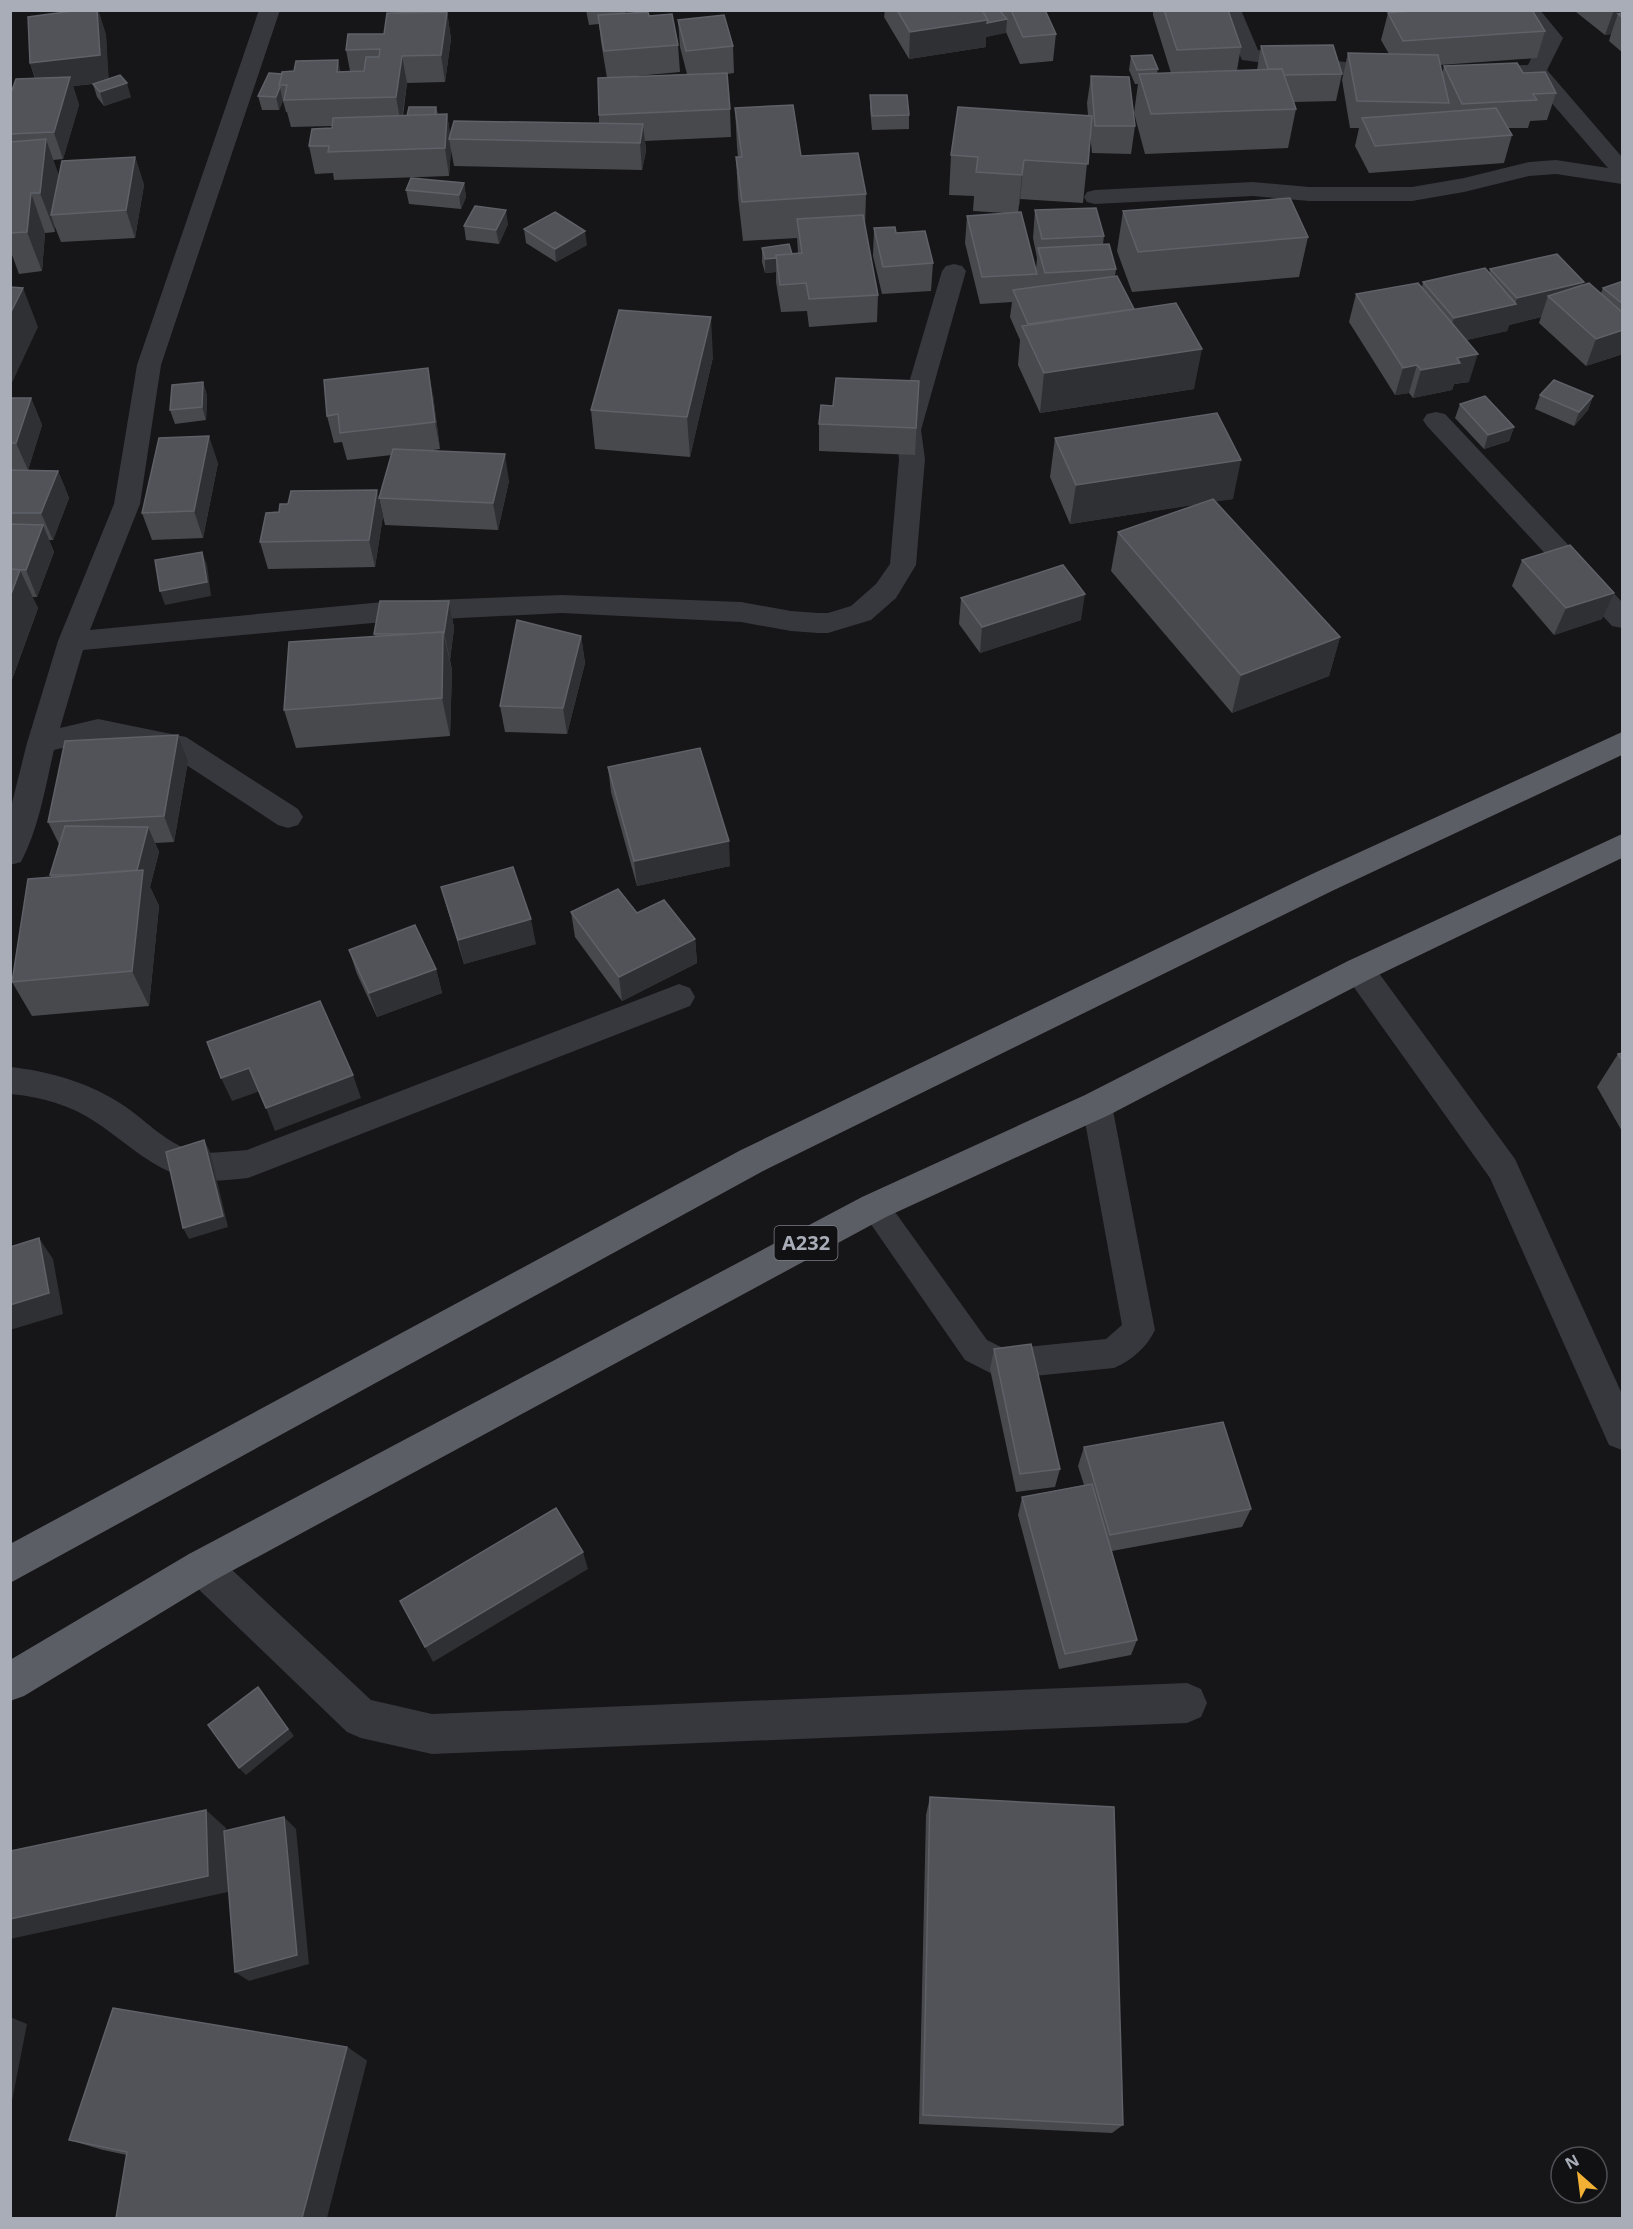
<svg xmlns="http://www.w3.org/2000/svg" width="1633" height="2229" font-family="'Noto Sans',sans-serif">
	<rect width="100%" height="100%" fill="#161618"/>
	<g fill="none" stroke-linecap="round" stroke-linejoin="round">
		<!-- service -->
		<path fill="#37383d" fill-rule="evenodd" d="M1097,1093L1108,1096L1112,1105L1155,1330C1147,1347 1131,1361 1114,1368L1002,1379L965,1360L859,1207L863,1198L874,1194L885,1198L987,1340L1005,1349L1106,1339L1122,1325L1082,1105L1086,1096Z"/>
		<!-- minor -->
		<g fill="#37383d" fill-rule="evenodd">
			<path d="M259,10H280L161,365L140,504L90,630L383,602L562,595L741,602L791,611L818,613H828L851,606L876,584L890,564L899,459L895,430L942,271L946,266L954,264L962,266L966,271L921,430L925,459L916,565L896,598L871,620L828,633H818L791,631L741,622L562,613L383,622L83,650L60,728L98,719L186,737L298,809L303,817L298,825L288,828L278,825L168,753L98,739L54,750C45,788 39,828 21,862L10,865V811L27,743L58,641L114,504L137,365Z"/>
			<polygon points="1220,10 1241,10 1258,50 1388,68 1396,69 1399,74 1396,79 1388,80 1242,60"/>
			<polygon points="1519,10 1540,10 1563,38 1547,70 1622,157 1622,184 1556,174 1529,176 1464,192 1412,201 1309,201 1253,196 1095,204 1087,202 1084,197 1087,192 1095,190 1253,182 1309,187 1412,187 1464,178 1529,162 1556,160 1608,168 1530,78 1478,79 1470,78 1467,73 1470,68 1478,67 1528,65 1541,38"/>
			<polygon points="1436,412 1445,414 1622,602 1622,628 1612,626 1427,426 1423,420 1427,414"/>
			<polygon points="1359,957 1370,961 1515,1159 1622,1394 1622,1450 1609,1445 1490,1178 1348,979 1343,970 1348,961"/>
			<path d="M679,984L690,988L695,997L690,1006L248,1178C228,1180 207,1183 188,1178C152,1169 127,1143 97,1123C71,1105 42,1097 10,1094V1067C49,1071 90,1083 123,1105C144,1119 163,1140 187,1149C205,1156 228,1151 247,1150Z"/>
			<polygon points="202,1549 215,1554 371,1700 432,1714 1187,1683 1201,1689 1207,1703 1201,1717 1187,1723 432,1754 361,1738 347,1732 189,1580 183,1567 189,1554"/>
		</g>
		<!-- trunk -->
		<g fill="#5b5e65" fill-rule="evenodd">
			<polygon points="1622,732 1622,755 1334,890 765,1170 10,1583 10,1544 741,1150 1312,874"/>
			<polygon points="1622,834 1622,858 1370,979 1109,1115 886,1217 215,1580 24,1696 10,1701 10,1660 189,1554 862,1197 1085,1095 1348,961"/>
		</g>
	</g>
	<!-- wall -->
	<g fill="#47494d">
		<polygon points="80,10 98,10 106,35 108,79 131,97 104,106 97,97 93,84 73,86 79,105 63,159 53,160 59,176 135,157 144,185 135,238 61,242 55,227 55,232 45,233 42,271 19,274 12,255 10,255 10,96 35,79 30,63"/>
		<polygon points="586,10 625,10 625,13 649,16 678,45 680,72 614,78 687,74 680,47 678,20 733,46 734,73 727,74 730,109 731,137 645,141 646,151 642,170 454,166 451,150 449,176 334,180 333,173 315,174 309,146 332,128 332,126 291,127 287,112 286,112 283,101 279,110 262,110 258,96 282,74 350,71 346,50 384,34 447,12 451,39 445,82 407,83 403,116 407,116 436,107 438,114 447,114 450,134 599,123 599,115 607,78 601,42 599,24 589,25"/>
		<polygon points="885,10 1045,10 1056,34 1053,61 1020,64 1006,32 986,37 986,47 909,59 884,17"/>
		<polygon points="1153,10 1228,10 1241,47 1237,70 1257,70 1261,46 1342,74 1336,101 1294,102 1296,109 1288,148 1145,154 1134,113 1138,84 1135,84 1129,70 1131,56 1158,69 1157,73 1171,73 1153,15"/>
		<polygon points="1577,10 1623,10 1623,53 1609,41 1611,34 1605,35 1576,12"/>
		<polygon points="1388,13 1545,31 1537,58 1440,65 1442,74 1444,66 1523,73 1556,93 1547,120 1530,121 1528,128 1508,128 1512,135 1504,163 1369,173 1355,146 1359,128 1350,128 1342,80 1348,53 1389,54 1381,40"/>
		<polygon points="1091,76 1135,126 1131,154 1092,153 1090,134 1083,203 1020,199 1018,213 1036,269 1037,258 1033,238 1035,210 1104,236 1103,244 1116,269 1115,276 1134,309 1194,389 1040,413 1018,365 1020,340 1010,317 1012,302 980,304 965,243 967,216 1005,213 973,211 974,196 949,195 951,155 1088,115 1087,103"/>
		<polygon points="870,95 909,115 909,129 872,130 870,109"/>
		<polygon points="735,108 801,156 866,194 865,228 878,295 877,322 809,327 807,311 781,312 776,282 776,272 765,273 762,262 762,248 792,254 798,253 797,238 743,241 738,197 736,157 738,157 737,147"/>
		<polygon points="464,183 466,197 461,209 409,204 406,190"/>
		<polygon points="1123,211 1308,237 1299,277 1132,292 1117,251"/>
		<polygon points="508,224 499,244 466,240 464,226"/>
		<polygon points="874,228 896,233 933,263 931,291 882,294 873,256"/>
		<polygon points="524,229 587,245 556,262 526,243"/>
		<polygon points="1490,269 1583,285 1601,293 1603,288 1623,281 1623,354 1586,366 1539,323 1541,317 1509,325 1507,331 1466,340 1469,382 1454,384 1452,390 1413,398 1409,393 1395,395 1349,322 1356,294 1422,287 1423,282 1489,273"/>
		<polygon points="713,357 690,457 595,449 591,410"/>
		<polygon points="919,381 915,455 819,451 819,424 833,406"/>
		<polygon points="203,382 207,396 206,420 175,424 170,410"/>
		<polygon points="433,395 440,449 427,451 509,481 498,530 385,525 379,498 392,455 347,460 342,442 334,443 327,416"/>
		<polygon points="1540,395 1593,396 1588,410 1574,426 1535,409"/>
		<polygon points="10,398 31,398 42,425 28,470 58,471 69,498 53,540 49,540 54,552 37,597 32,597 38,608 10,685"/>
		<polygon points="1460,404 1514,427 1509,441 1484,449 1455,418"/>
		<polygon points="1055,438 1233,499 1215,501 1340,637 1329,676 1232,713 1111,571 1118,532 1198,504 1070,524 1050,477"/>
		<polygon points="218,463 203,538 152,540 142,513"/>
		<polygon points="383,516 375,567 268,569 260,542"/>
		<polygon points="1522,560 1602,619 1554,635 1512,586"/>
		<polygon points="961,598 1081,620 980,653 959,624"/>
		<polygon points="449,601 454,628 450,660 452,670 450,736 296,748 284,710 375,636 374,634"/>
		<polygon points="581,636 585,663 567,734 505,732 500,706"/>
		<polygon points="188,761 174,842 155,843 159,852 150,887 159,906 149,1006 32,1016 12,982 51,877 50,875 59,844 48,822"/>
		<polygon points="608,767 730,866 637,886 611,792"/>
		<polygon points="441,887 536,944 464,964 448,911"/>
		<polygon points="571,912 637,913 695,939 697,963 622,1001 575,937"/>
		<polygon points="349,950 436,969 442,993 377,1017 357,974"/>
		<polygon points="1623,1053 1623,1133 1597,1087 1618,1054"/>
		<polygon points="994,1349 1060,1469 1055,1487 1016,1492 990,1369"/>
		<polygon points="1084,1447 1251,1509 1242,1527 1112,1551 1137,1640 1131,1655 1059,1669 1018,1515 1022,1497 1084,1485 1078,1466"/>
		<polygon points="930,1797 1123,2125 1112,2133 919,2124 926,1815"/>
		<polygon points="347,2047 367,2061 127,2155 103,2150 69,2140"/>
	</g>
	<!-- shaded-wall -->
	<g fill="#2f3033">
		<polygon points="98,10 106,35 109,82 73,86 79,105 63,159 30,63"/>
		<polygon points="1614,10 1623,10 1623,18 1618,14 1611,34 1605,35"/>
		<polygon points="447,12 451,39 445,82 441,55"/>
		<polygon points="1007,19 1006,33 986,37 986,47 909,59 910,32 988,20"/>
		<polygon points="402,56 407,83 401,124 396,97"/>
		<polygon points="338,60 344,87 342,99 337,72"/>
		<polygon points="127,83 131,97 104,106 100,92"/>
		<polygon points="280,87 283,101 279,110 276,97"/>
		<polygon points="447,114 451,139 449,139 451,150 449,176 445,148"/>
		<polygon points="643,124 646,151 642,170 640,143"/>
		<polygon points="46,139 60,179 51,215 55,227 55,232 40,193"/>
		<polygon points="135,157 144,185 135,238 126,210"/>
		<polygon points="1024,160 1020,199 1018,214 1022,175"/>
		<polygon points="464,183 466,197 461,209 459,195"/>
		<polygon points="31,193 45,233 42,271 27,232"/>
		<polygon points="506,210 508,224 499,244 496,230"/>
		<polygon points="585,231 587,245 556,262 555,249"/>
		<polygon points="776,258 776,272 765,273 765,259"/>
		<polygon points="1584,282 1574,310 1548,296 1541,317 1509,325 1507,331 1445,345 1454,318 1515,304 1517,298"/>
		<polygon points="23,288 38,327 10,387 10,314"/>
		<polygon points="711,317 713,357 690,457 687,417"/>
		<polygon points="1623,330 1623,354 1586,366 1596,339"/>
		<polygon points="1202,349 1194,389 1040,413 1044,373"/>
		<polygon points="1478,354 1469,382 1454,384 1452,390 1413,398 1421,370 1457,358"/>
		<polygon points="1417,365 1409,393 1395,395 1403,368"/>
		<polygon points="428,368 433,395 440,449 435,422"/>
		<polygon points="203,382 207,396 206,420 202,407"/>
		<polygon points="1593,396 1588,410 1574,426 1579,412"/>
		<polygon points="31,398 42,425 28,470 16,443"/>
		<polygon points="1514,427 1509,441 1484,449 1488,435"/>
		<polygon points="209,436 218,463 203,538 194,511"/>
		<polygon points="505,454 509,481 498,530 493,503"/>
		<polygon points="1241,460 1233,499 1070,524 1076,485"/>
		<polygon points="58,471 69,498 53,540 41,513"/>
		<polygon points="377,490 383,516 375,567 369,540"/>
		<polygon points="43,525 54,552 37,597 26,570"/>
		<polygon points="202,552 207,565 211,596 165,605 160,591"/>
		<polygon points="20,570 38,608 10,685 10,597"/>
		<polygon points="1614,593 1602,619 1554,635 1566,608"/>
		<polygon points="1085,594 1081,620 980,653 982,627"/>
		<polygon points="449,601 454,628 450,660 444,633"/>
		<polygon points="443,632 452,670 450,736 442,698"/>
		<polygon points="581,636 585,663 567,734 563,708"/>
		<polygon points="1340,637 1329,676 1232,713 1241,675"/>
		<polygon points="178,735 188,761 174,842 164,816"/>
		<polygon points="148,827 159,852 150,887 159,906 149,1006 132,971 136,875"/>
		<polygon points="729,841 730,866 637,886 634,861"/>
		<polygon points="531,919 536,944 464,964 458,940"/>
		<polygon points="695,939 697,963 622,1001 619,977"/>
		<polygon points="436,969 442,993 377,1017 369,993"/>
		<polygon points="249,1068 260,1091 232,1101 221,1078"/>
		<polygon points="353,1075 361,1098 275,1131 266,1108"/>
		<polygon points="204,1140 210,1152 228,1227 189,1239 183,1228"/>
		<polygon points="39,1238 53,1259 63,1314 10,1330 10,1305"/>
		<polygon points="583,1552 588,1569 433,1662 425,1647"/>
		<polygon points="258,1687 294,1736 246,1775 239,1768"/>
		<polygon points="206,1810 226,1828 228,1892 10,1939 10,1919"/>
		<polygon points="284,1817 296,1829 309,1964 249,1981 235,1972"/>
		<polygon points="10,2017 27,2024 10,2111"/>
		<polygon points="347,2047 367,2061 327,2218 302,2218"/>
	</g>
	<!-- building -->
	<g fill="#525359" stroke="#5f6168" stroke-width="1.5">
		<polygon points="80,10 97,10 100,55 30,63 28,17"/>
		<polygon points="897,10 982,10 988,20 910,32"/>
		<polygon points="982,10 999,10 1007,19 987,23 988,20"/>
		<polygon points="1011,10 1045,10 1056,34 1023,37"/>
		<polygon points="1164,10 1228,10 1241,47 1177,50"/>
		<polygon points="1424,10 1532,10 1545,31 1403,41 1388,13"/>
		<polygon points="447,12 441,55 402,56 396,97 284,100 287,85 279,85 282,72 294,71 296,61 338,60 337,72 364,71 366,57 379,57 380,49 346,50 348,34 384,34 387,13"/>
		<polygon points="648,12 649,16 672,14 678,45 604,51 598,15"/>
		<polygon points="1623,13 1623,18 1618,14"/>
		<polygon points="724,15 733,46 686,51 678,20"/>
		<polygon points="1333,45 1342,74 1284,75 1282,69 1268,69 1261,46"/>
		<polygon points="1348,53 1438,55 1449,103 1357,101"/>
		<polygon points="1152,55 1158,69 1137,70 1131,56"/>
		<polygon points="1517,63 1523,73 1545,72 1556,93 1533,94 1537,100 1462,104 1444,66"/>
		<polygon points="1282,69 1296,109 1151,114 1139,74"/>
		<polygon points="269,73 282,74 279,85 280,87 276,97 258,96"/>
		<polygon points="727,73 730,109 599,115 598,78"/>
		<polygon points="120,75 127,83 100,92 93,84"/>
		<polygon points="1091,76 1129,77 1135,126 1095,126"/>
		<polygon points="70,77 54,132 10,134 10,96 16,79"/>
		<polygon points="870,95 907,95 909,115 872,116"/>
		<polygon points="793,105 801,156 858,153 866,194 742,202 736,157 742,157 735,108"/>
		<polygon points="409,107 436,107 435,115 407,116"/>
		<polygon points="958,107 1092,116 1088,164 1024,160 1022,175 976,172 978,157 951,155"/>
		<polygon points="1496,108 1512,135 1375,146 1362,118"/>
		<polygon points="447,114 445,148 328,152 329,146 309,146 312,129 332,128 333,118"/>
		<polygon points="454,121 643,124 640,143 449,139"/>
		<polygon points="46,139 40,193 31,193 27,232 10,233 10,142"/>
		<polygon points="135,157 126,210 51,215 62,161"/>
		<polygon points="411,178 464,183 459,195 406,190"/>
		<polygon points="1290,198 1308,237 1138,252 1123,211"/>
		<polygon points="475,206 506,210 496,230 464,226"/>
		<polygon points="1096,208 1104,236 1042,239 1035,210"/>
		<polygon points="555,212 585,231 555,249 524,229"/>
		<polygon points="1021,212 1037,274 982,277 967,216"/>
		<polygon points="863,215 878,295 809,299 806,283 780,285 776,255 802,253 797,219"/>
		<polygon points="895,227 896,233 925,231 933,263 883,267 874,228"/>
		<polygon points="789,244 792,254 776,255 776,258 765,259 762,248"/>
		<polygon points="1109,244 1116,269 1045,273 1038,248"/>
		<polygon points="1557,254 1584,282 1517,298 1490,269"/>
		<polygon points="1485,268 1516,304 1454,318 1423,282"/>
		<polygon points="1117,276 1134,309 1028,324 1013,290"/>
		<polygon points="1623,281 1623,304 1603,288"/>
		<polygon points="1418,283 1478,354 1457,358 1460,363 1421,370 1417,365 1403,368 1356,294"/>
		<polygon points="1589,283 1623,313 1623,330 1596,339 1548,296"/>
		<polygon points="10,287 23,288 10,314"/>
		<polygon points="1176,303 1202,349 1044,373 1022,326"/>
		<polygon points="619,310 711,317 687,417 591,410"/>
		<polygon points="428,368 435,422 340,433 338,414 327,416 324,380"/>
		<polygon points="836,378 919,381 916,428 819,424 821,405 833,406"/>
		<polygon points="1554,380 1593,396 1579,412 1540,395"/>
		<polygon points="203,382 202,407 170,410 172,385"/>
		<polygon points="1485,396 1514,427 1488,435 1460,404"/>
		<polygon points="10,398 31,398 16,443 10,443"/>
		<polygon points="1217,413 1241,460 1076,485 1055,438"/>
		<polygon points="209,436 194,511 142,513 159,438"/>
		<polygon points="393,449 505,454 493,503 379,498"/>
		<polygon points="10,470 58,471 41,513 10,513"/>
		<polygon points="377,490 369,540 260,542 266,513 279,512 280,504 288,504 291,491"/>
		<polygon points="1213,499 1340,637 1241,675 1118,532"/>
		<polygon points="10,524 43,525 26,570 10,569"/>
		<polygon points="1570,545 1614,593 1566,608 1522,560"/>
		<polygon points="202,552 207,582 160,591 155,560"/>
		<polygon points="1063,565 1085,594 982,627 961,598"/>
		<polygon points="10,569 20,570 10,597"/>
		<polygon points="380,601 449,601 444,633 443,632 413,634 374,634"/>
		<polygon points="517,620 581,636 563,708 500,706"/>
		<polygon points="443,632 442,698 284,710 289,642"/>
		<polygon points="178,735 164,816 48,822 65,741"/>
		<polygon points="700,748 729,841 634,861 608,767"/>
		<polygon points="65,826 148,827 137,870 75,875 50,875"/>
		<polygon points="513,867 531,919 458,940 441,887"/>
		<polygon points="143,870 132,971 12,982 28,879"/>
		<polygon points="618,889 637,913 664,900 695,939 619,977 571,912"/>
		<polygon points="415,925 436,969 369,993 349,950"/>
		<polygon points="320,1001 353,1075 266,1108 249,1068 221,1078 207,1042"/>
		<polygon points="1623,1053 1623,1062 1618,1054"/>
		<polygon points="204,1140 223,1216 183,1228 166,1152"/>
		<polygon points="39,1238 49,1293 10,1305 10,1247"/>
		<polygon points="1031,1344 1060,1469 1020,1474 994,1349"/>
		<polygon points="1223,1422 1251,1509 1110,1535 1084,1447"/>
		<polygon points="1092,1484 1137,1640 1065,1654 1022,1497"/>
		<polygon points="556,1508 583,1552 425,1647 400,1601"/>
		<polygon points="258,1687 288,1729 239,1768 208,1725"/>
		<polygon points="930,1797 1114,1807 1123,2125 923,2115"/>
		<polygon points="206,1810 208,1876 10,1919 10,1851"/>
		<polygon points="284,1817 297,1955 235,1972 224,1831"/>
		<polygon points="113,2008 347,2047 302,2218 116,2218 127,2152 69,2140"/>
	</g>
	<g text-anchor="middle" stroke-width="5" stroke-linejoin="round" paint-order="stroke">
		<!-- shield labels -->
		<rect fill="#111113" stroke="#7b7e86" stroke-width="1.5" x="774.5" y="1226" width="63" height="34" rx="4.5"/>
		<g font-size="20" font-weight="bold" fill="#a8adb8">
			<text x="806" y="1250">A232</text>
		</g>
	</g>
	<!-- border -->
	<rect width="1633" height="2229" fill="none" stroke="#a8adb8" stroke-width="24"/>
	<!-- north arrow -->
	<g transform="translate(1579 2175) rotate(332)"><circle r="28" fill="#111113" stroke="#4d4f55" stroke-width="1.5"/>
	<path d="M0-4.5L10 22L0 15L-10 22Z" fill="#f2b134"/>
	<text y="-9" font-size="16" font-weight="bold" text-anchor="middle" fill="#a8adb8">N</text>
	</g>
</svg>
